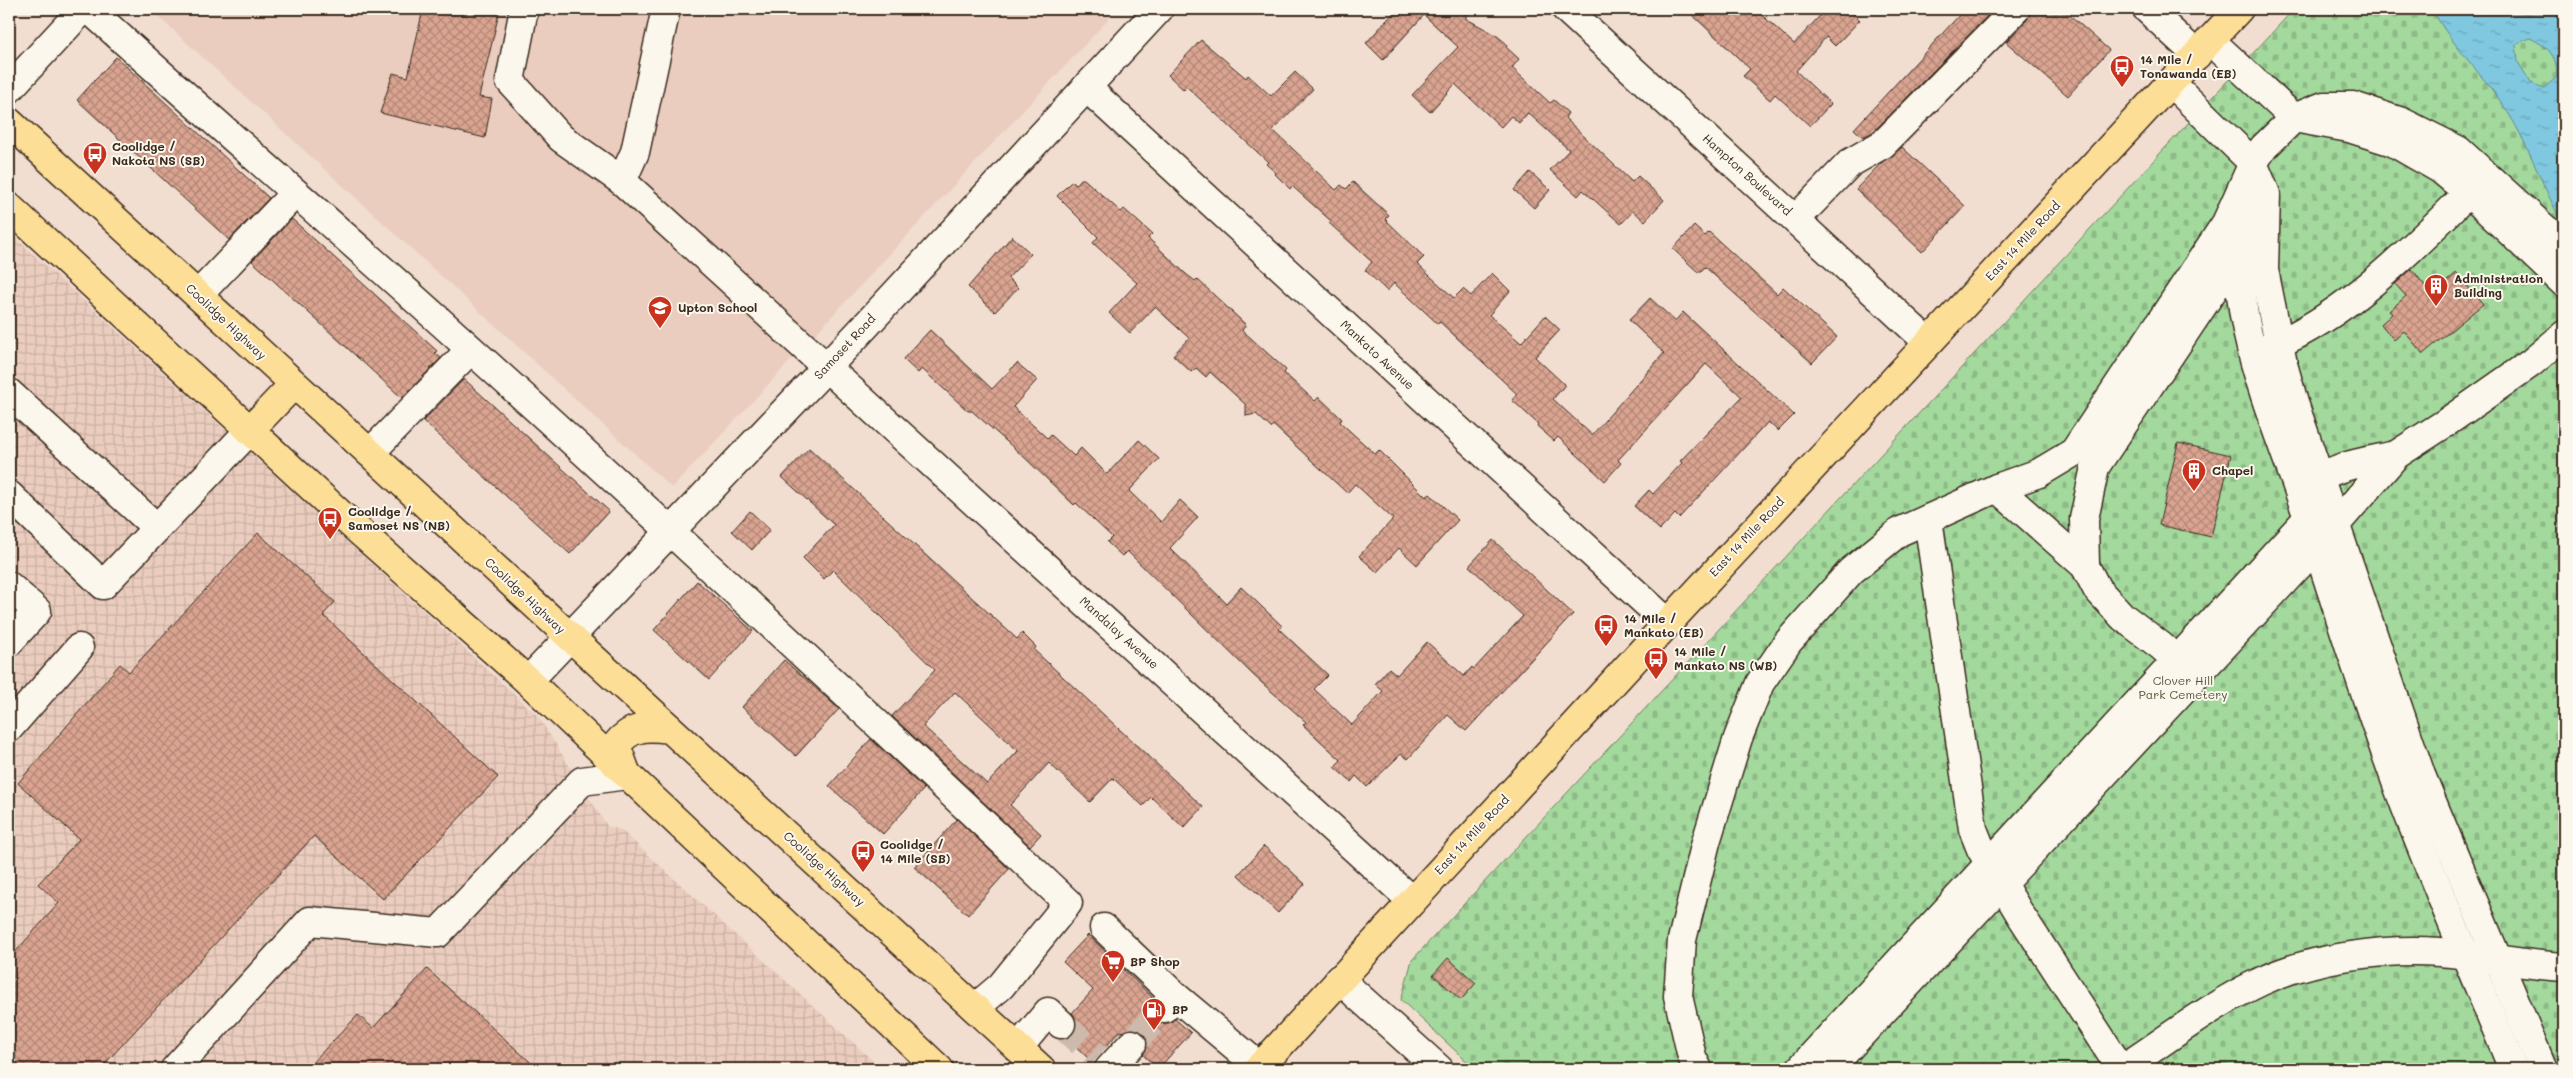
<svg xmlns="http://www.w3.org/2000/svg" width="2573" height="1078" font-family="Mali,sans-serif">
	<defs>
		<pattern id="industrial-grid" width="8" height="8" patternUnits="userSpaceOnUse" patternTransform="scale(1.25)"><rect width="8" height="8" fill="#eacdbe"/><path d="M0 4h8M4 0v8" fill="none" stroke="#cab0a3"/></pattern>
		<pattern id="cemetery-stones" width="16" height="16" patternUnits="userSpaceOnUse" patternTransform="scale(1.25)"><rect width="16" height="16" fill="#a3d99d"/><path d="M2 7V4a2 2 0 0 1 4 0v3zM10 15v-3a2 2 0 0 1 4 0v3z" fill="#8dba87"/></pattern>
		<pattern id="water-ripples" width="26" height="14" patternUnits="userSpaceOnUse" patternTransform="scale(1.25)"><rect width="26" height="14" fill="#7fc8df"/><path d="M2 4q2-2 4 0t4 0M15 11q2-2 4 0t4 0" fill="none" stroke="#69a3b4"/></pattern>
		<pattern id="building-cross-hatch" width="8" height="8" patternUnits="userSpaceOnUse" patternTransform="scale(1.25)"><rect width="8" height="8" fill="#daa491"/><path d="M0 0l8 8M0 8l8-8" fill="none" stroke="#b28676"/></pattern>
	</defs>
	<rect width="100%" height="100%" fill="#f1ded1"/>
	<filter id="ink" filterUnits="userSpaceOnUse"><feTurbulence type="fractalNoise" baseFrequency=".02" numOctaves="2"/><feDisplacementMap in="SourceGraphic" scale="10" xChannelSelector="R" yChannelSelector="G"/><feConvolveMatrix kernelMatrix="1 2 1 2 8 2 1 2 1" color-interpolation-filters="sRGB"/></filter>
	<g filter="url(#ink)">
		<!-- built -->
		<polygon fill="#eacdbe" points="150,9 1118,9 672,488"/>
		<!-- industrial -->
		<polygon fill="url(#industrial-grid)" points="9,232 538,716 607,826 621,830 882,1069 9,1069"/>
		<!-- cemetery -->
		<polygon fill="url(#cemetery-stones)" stroke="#6f825e" points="2294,9 2564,9 2564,1069 1475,1069 1401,1000 1412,960"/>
		<!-- water -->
		<path fill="url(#water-ripples)" stroke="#648992" fill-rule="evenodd" d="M2432,9H2558L2564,13V224L2556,211C2541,181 2526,141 2509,114C2486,77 2452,47 2432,9ZM2530,38C2550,48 2556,55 2557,77L2544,88L2531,83L2518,62L2516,44Z"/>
		<!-- building -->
		<g fill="url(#building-cross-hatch)" stroke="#3b2a1e" fill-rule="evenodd">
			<polygon points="423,9 500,9 479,97 492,99 485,138 380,113 393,73 408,77"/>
			<polygon points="1397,9 1473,9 1465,18 1496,35 1507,44 1506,47 1519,59 1512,68 1550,103 1554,100 1568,113 1565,118 1632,182 1638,176 1664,200 1645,221 1633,211 1621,224 1583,190 1578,196 1550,170 1569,150 1528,113 1519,123 1511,116 1501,127 1455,84 1430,112 1412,95 1458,47 1424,15 1383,60 1366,43"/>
			<polygon points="1686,9 1755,9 1794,44 1826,9 1848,9 1860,20 1835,46 1826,37 1796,71 1831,104 1810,126 1775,94 1770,100 1743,76 1750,69"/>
			<polygon points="1965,9 1994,9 1873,132 1863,137 1854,129"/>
			<polygon points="2031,9 2063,9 2109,50 2068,96 2006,42 2027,20"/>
			<polygon points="1201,40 1246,78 1248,75 1271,96 1295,72 1313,89 1273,130 1336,190 1341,185 1346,189 1353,182 1389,215 1385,219 1424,257 1417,264 1454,298 1463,289 1471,296 1492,273 1510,291 1489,315 1521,343 1545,316 1560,330 1535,357 1565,385 1553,399 1592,435 1664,353 1629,320 1650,298 1675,321 1683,312 1794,415 1778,431 1768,422 1679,518 1675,514 1660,530 1634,506 1649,490 1653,494 1682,463 1680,461 1742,397 1706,364 1618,460 1621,463 1605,481 1558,437 1554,441 1537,426 1538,424 1512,400 1517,394 1440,322 1438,324 1394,283 1387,291 1365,270 1372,262 1329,223 1331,221 1292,186 1290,189 1275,174 1276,173 1266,164 1268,162 1187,87 1184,90 1168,75"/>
			<polygon points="116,57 269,198 229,240 77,100"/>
			<polygon points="1902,147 1965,206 1922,252 1856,189 1881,163"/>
			<polygon points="1530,172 1550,190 1534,208 1514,190"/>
			<polygon points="1081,179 1084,179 1121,212 1124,209 1152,234 1148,238 1186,274 1195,281 1197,279 1246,325 1242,330 1286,370 1284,373 1315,401 1319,397 1342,419 1340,422 1375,454 1379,450 1426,497 1430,494 1458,520 1417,565 1399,548 1377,572 1359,556 1393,519 1355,484 1347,493 1273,425 1271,428 1256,414 1246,416 1246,405 1210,372 1206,377 1196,368 1191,372 1173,355 1189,338 1155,307 1130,333 1109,313 1137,283 1093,243 1098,237 1057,196 1072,181 1076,185"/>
			<polygon points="292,219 437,351 435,353 441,358 402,398 252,261"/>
			<polygon points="1694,226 1705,236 1709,232 1777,294 1783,287 1837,337 1812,363 1705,267 1699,273 1673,249"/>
			<polygon points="1012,236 1031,254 1008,278 1018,288 995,312 968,287"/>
			<polygon points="2412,269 2425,286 2435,277 2442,285 2457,273 2483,304 2423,354 2404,331 2394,340 2381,324 2392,314 2389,311 2406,296 2395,284"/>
			<polygon points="930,330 992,389 1017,363 1037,380 1013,407 1048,439 1051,435 1074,456 1081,448 1107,474 1139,440 1159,459 1129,491 1161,522 1180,500 1198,517 1170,548 1226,603 1241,587 1282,626 1279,629 1328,675 1314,689 1352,725 1383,691 1375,684 1389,668 1397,675 1427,642 1464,676 1472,667 1474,669 1523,616 1469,566 1493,540 1573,614 1466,731 1448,715 1408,759 1401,754 1367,787 1356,776 1351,782 1334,767 1341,760 1303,725 1306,722 1253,675 1127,551 1122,556 1107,542 1112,537 1076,503 1074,505 1024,457 972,411 968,411 922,369 918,373 903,359"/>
			<polygon points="464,379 609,511 570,554 423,421"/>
			<polygon points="2178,443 2231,455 2211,537 2159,525"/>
			<path d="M809,448L1017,639L1022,633L1036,647L1034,650L1203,807L1184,828L1151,797L1143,806L1113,778L1090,802L1049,763L1010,805L1041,834L1030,846L892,716L935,670L833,570L824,579L803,558L834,525L782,477ZM955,692L1018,751L987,784L923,726Z"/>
			<polygon points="750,511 770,530 752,550 732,531"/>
			<polygon points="258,533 335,602 323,615 498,777 383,899 314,836 100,1069 9,1069 9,959 59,903 38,884 79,839 18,783 120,664 129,672"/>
			<polygon points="697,581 753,631 709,680 654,630"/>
			<polygon points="784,660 839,709 796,756 742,707"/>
			<polygon points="871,739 924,789 883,834 829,786"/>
			<polygon points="957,819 1009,869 968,915 914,867"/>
			<polygon points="1264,846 1305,884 1278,913 1238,875"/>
			<polygon points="1088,935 1152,997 1149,1005 1149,1013 1153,1019 1161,1023 1169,1023 1175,1019 1191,1033 1158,1069 1143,1055 1147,1048 1147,1040 1143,1033 1136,1029 1119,1032 1092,1062 1067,1038 1073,1034 1076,1027 1076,1019 1072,1013 1093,990 1063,962"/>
			<polygon points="1448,958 1476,983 1461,1000 1433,975"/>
			<polygon points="427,969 538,1069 306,1069 358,1015 373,1028"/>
		</g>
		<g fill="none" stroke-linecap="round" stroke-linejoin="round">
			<!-- minor-tunnel -->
			<g stroke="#cdbaad" stroke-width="28" stroke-dasharray="28 14" stroke-linecap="butt">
				<polyline points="1061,1024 1097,1057"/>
				<polyline points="1132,1044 1164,1008"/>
			</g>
			<defs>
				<g id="minor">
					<path d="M89,9C181,93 275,174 368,257C605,468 837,685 1068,903L1001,986L975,1008"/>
					<polyline points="524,9 510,81 561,138 622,181 1411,900"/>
					<polyline points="1566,9 1928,342"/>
					<polyline points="2147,9 2197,55"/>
					<polyline points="2210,40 2294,118 2349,128 2393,142 2440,169 2469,193 2564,283"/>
					<polyline points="2171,83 2253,163 2266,194 2264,270 2283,364 2294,403 2421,775 2543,1069"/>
					<polyline points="1086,87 1668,623"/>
					<polyline points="9,89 83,9"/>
					<polyline points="622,181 635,152 666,9"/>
					<path d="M2245,201C2220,311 2276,419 2309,521C2337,608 2364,694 2395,779C2431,877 2474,973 2513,1069"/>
					<polyline points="1796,219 1850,163 1883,144 2016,9"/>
					<polyline points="198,295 295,193"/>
					<path d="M2263,350C2346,319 2420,241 2482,179"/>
					<polyline points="9,393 157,528"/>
					<polyline points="370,453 470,350"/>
					<polyline points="1997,488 2085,566 2097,589 2123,617 2161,646 2190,672"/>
					<path d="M2305,488C2329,466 2365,462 2396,455"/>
					<polyline points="9,495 103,585 250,430"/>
					<polyline points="1928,519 1973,829 1981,849 2020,914 2121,1069"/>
					<polyline points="2085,566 2084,519 2095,467 2238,253"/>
					<polyline points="9,586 37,611 9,642"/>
					<polyline points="528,681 858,334 1159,9"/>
					<polyline points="9,728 79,648"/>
					<polyline points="1104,928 1175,996"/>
					<polyline points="1339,979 1439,1069"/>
					<polyline points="1164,1008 1175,996 1260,1067"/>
					<polyline points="1018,1048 1048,1012 1061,1024"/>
					<polyline points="175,1069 310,921 438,933 582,781 627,775"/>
					<polyline points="1115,1069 1109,1069 1132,1044"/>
					<polyline points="1698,1069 1692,1057 1678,996 1682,940 1706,842 1738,738 1760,683 1788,642 1851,571 1899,532 1997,488 2039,473 2074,452 2226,223 2253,163 2264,147 2294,118 2324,106 2353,106 2402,122 2458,150 2564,246"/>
					<polyline points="1800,1069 2308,518"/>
					<polyline points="1829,1069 2317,546 2396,455 2447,422 2531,363 2564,335"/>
					<path d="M2122,1069C2168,1039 2212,1004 2262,981C2313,957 2385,948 2440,952C2482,955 2523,965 2564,967"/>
				</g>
				<g id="major">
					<polyline points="9,122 1041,1069"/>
					<polyline points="9,207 350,523 528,681 939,1069"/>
					<polyline points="250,430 294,384"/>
					<path d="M627,775L616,745C631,726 646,726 669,729"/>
					<polyline points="1258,1069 1668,623 2239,9"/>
				</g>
			</defs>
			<!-- minor casing -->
			<use href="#minor" stroke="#3b2a1e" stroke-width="31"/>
			<!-- major casing -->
			<use href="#major" stroke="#3b2a1e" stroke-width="31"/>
			<!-- minor -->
			<use href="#minor" stroke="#fbf7ec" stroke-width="28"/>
			<!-- major -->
			<use href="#major" stroke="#fdde96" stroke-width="28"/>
		</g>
	</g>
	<!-- icons -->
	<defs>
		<symbol id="bus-pin" viewBox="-11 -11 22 30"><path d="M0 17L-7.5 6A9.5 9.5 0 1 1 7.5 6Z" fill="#c8321e" stroke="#fbf7ec"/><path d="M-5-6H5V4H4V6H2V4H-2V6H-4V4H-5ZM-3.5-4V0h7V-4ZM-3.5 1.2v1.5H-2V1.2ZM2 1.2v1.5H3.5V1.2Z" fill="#fff"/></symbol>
		<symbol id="building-pin" viewBox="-11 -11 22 30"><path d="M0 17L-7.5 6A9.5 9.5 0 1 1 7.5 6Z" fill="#c8321e" stroke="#fbf7ec"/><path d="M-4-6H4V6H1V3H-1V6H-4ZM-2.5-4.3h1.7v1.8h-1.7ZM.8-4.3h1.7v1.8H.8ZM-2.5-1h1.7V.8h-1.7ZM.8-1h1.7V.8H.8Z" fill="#fff"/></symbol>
		<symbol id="school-pin" viewBox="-11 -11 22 30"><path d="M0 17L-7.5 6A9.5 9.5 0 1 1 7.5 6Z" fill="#c8321e" stroke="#fbf7ec"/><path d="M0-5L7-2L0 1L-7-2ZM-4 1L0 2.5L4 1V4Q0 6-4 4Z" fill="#fff"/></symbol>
		<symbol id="supermarket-pin" viewBox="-11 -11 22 30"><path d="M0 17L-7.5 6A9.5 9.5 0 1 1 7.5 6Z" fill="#c8321e" stroke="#fbf7ec"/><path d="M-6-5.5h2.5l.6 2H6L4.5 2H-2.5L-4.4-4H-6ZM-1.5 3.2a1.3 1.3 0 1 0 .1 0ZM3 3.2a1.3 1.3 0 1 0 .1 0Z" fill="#fff"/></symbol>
		<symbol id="fuel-pin" viewBox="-11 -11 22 30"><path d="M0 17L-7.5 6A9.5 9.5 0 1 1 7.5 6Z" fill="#c8321e" stroke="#fbf7ec"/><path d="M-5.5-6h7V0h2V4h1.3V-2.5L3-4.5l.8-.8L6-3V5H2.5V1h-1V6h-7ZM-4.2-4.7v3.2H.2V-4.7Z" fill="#fff"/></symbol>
	</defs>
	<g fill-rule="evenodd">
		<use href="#bus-pin" x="2108" y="53" width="28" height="38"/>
		<use href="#bus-pin" x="81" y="140" width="28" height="38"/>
		<use href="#building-pin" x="2422" y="272" width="28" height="38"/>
		<use href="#school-pin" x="646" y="294" width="28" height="38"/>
		<use href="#building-pin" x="2180" y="457" width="28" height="38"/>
		<use href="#bus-pin" x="316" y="505" width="28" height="38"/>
		<use href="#bus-pin" x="1592" y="612" width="28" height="38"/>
		<use href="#bus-pin" x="1642" y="645" width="28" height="38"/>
		<use href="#bus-pin" x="849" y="838" width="28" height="38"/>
		<use href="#supermarket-pin" x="1099" y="948" width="28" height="38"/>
		<use href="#fuel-pin" x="1140" y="996" width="28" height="38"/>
	</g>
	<g text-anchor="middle" stroke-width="4" stroke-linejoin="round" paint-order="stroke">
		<!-- poi labels -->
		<g font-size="12" font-weight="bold" fill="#3b2a1e" stroke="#fbf7ec" text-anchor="start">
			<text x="2140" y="64">14 Mile /<tspan x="2140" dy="14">Tonawanda (EB)</tspan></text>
			<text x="112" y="151">Coolidge /<tspan x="112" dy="14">Nakota NS (SB)</tspan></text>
			<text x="2454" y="283">Administration<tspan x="2454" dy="14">Building</tspan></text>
			<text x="678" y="312">Upton School</text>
			<text x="2212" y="475">Chapel</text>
			<text x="348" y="516">Coolidge /<tspan x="348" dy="14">Samoset NS (NB)</tspan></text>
			<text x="1624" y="623">14 Mile /<tspan x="1624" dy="14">Mankato (EB)</tspan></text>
			<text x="1674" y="656">14 Mile /<tspan x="1674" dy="14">Mankato NS (WB)</tspan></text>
			<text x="880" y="849">Coolidge /<tspan x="880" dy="14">14 Mile (SB)</tspan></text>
			<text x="1130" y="966">BP Shop</text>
			<text x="1172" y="1014">BP</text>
		</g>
		<!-- street labels -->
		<g font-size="12" fill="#3b2a1e" stroke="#fbf7ec">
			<text transform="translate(1747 175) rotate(42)" y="4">Hampton Boulevard</text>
			<text transform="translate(2023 241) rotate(-47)" y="4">East 14 Mile Road</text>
			<text transform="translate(226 322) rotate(43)" y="4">Coolidge Highway</text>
			<text transform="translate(845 347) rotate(-47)" y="4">Samoset Road</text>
			<text transform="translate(1377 355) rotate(43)" y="4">Mankato Avenue</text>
			<text transform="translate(1747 537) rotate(-47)" y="4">East 14 Mile Road</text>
			<text transform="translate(525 596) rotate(43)" y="4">Coolidge Highway</text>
			<text transform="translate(1119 633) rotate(42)" y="4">Mandalay Avenue</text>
			<text transform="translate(1472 835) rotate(-47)" y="4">East 14 Mile Road</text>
			<text transform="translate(824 869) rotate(42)" y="4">Coolidge Highway</text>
		</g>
		<!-- park labels -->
		<g font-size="12" fill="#55563e" stroke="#fbf7ec">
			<text x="2183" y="685">Clover Hill<tspan x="2183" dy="14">Park Cemetery</tspan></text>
		</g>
	</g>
	<!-- margin -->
	<rect width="2573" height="1078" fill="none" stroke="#fbf7ec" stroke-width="30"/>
	<rect x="15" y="15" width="2543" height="1048" fill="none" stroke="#3b2a1e" stroke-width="2" filter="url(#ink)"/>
</svg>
